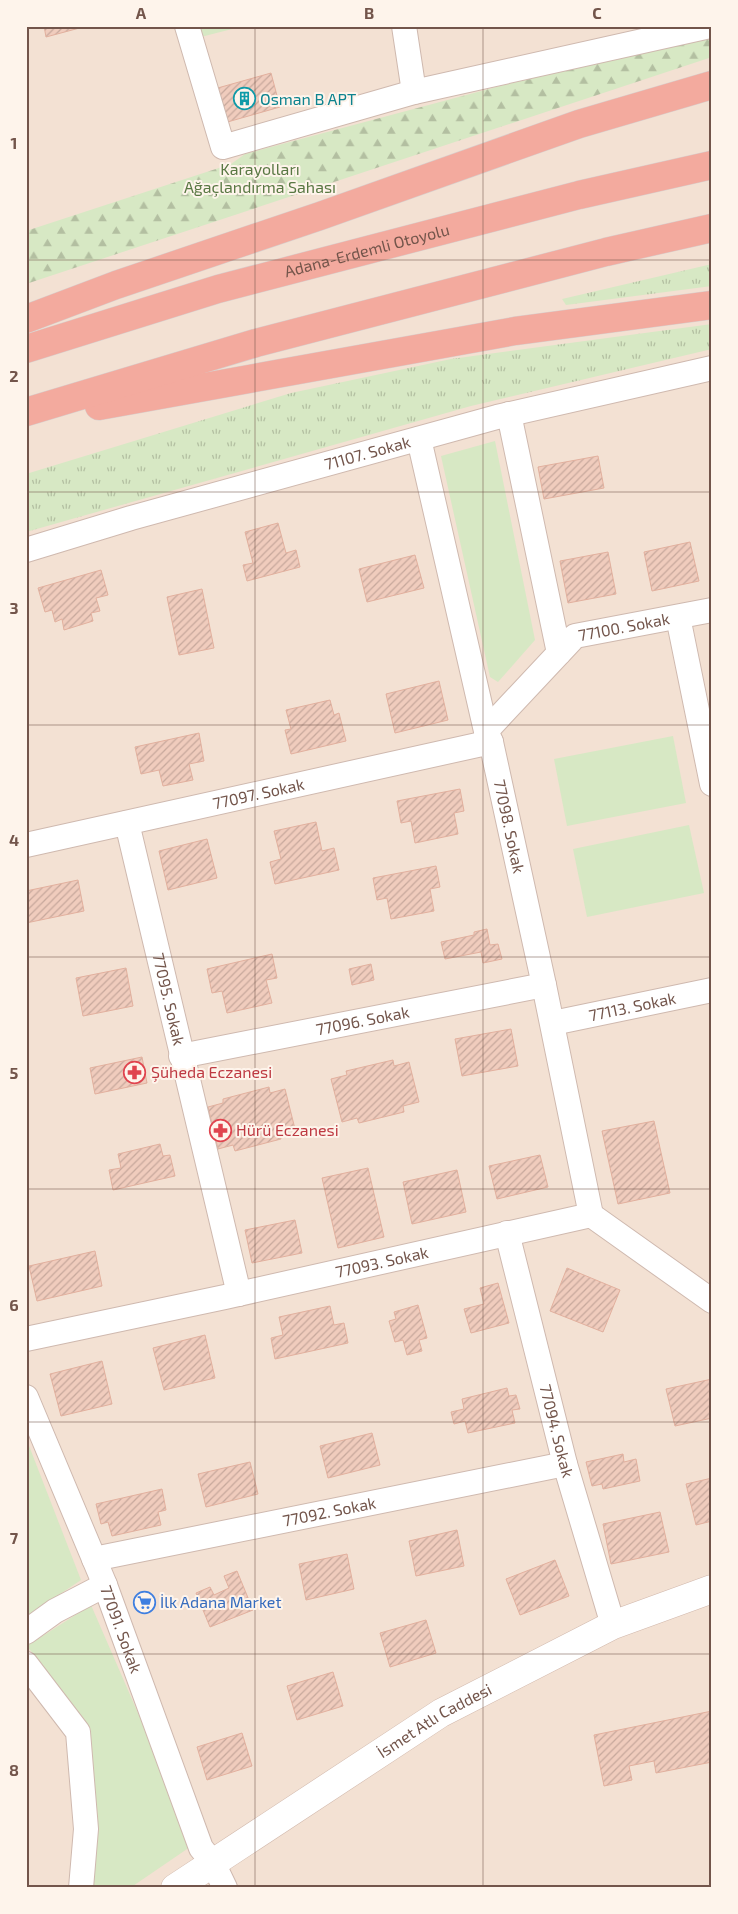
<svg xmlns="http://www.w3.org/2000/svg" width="738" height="1914" font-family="'Exo 2',sans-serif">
	<defs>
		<pattern id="grass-tufts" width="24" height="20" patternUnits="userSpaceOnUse" patternTransform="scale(1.25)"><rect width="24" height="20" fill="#d7e8c4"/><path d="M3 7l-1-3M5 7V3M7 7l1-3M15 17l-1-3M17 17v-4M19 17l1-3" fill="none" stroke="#b3bfa1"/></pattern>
		<pattern id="forest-firs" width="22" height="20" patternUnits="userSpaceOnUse" patternTransform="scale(1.25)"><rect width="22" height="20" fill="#d7e8c4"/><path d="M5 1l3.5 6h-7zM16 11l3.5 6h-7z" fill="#b3bfa1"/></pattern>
		<pattern id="building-hatch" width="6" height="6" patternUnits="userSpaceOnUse" patternTransform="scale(1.25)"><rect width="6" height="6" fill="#f0ccbd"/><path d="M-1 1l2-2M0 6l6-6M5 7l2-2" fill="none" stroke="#c7a89c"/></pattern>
	</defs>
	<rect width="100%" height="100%" fill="#fbf0e5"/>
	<!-- residential -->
	<rect fill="#f3e1d3" x="26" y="26" width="686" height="1862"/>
	<!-- grass -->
	<g fill="url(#grass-tufts)">
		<polygon points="712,264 712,286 566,305 562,299"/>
		<polygon points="712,324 712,349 471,406 26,532 26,474 291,393 451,359"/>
	</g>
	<!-- forest -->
	<polygon fill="url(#forest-firs)" points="712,35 712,57 26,284 26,231 231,164 245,154 500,86"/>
	<!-- green -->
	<g fill="#d7e8c4">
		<polygon points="189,26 236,26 236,28 193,39"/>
		<polygon points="495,441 535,640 498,682 490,677 441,456"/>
		<polygon points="673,736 686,803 567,826 554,759"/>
		<polygon points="689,825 704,893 587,917 573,849"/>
		<polygon points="26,1438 81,1580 26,1617"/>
		<polygon points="91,1605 141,1720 190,1847 130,1888 91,1888 59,1688 27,1646"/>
	</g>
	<!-- building -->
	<g fill="url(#building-hatch)" stroke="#e2b09e">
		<polygon points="44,26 87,26 46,37"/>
		<polygon points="271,73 280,107 217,125 207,91"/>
		<polygon points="598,456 604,488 544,499 538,467"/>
		<polygon points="278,523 286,553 296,550 300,567 247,581 243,565 253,563 245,532"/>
		<polygon points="690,542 699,581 652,591 644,552"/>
		<polygon points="608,552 616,594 568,603 560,561"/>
		<polygon points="415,555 424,588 367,602 359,569"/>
		<polygon points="101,570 108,595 96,598 100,611 91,613 93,621 64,630 62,619 55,622 52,610 45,612 38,588"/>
		<polygon points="202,589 214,648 179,655 167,597"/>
		<polygon points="439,681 448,720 395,733 386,694"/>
		<polygon points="330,700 334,715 339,713 346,741 291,754 285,730 291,729 286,710"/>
		<polygon points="199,733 204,761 189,764 193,780 163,786 159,770 141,774 135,747"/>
		<polygon points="460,789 464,811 454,813 458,834 415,843 411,821 401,823 397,801"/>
		<polygon points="316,822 322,851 334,848 339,870 275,884 270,862 281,859 274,831"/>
		<polygon points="207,839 217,878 168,890 159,851"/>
		<polygon points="436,866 440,887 430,889 434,911 391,919 387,898 377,900 373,878"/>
		<polygon points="78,880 84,911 26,923 26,891"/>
		<polygon points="487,929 490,945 498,944 502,959 483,963 481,952 445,959 441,942 474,935 474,932"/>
		<polygon points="272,954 277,978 266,980 272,1003 227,1013 222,991 212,993 207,969"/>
		<polygon points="371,964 374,980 352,985 349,969"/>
		<polygon points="126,968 133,1006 83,1016 76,978"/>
		<polygon points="511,1029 518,1066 462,1076 455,1039"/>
		<polygon points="142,1057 147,1083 95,1094 90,1068"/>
		<polygon points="393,1060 394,1066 409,1062 419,1102 403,1106 404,1112 359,1123 357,1118 342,1122 331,1079 347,1075 346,1071"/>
		<polygon points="269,1087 270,1093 285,1089 295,1129 279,1133 281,1139 235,1151 233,1145 218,1149 208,1107 223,1103 223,1099"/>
		<polygon points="654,1121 670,1193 618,1204 602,1131"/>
		<polygon points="160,1144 163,1156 170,1155 175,1176 113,1190 109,1170 121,1168 118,1154"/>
		<polygon points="540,1155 548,1187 497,1199 489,1166"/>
		<polygon points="368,1168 384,1237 338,1248 322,1178"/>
		<polygon points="457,1170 466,1212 412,1224 403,1182"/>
		<polygon points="295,1220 302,1253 252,1263 245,1230"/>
		<polygon points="95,1251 102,1286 37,1301 29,1266"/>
		<polygon points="567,1268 620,1290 603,1332 550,1311"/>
		<polygon points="498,1283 509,1323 471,1333 464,1309 484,1304 480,1288"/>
		<polygon points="418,1305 427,1338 419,1340 422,1351 407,1355 403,1340 395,1342 389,1321 396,1319 394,1312"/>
		<polygon points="330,1306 334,1325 344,1323 348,1343 275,1359 271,1338 283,1335 279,1317"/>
		<polygon points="205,1335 215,1378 164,1390 153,1348"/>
		<polygon points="102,1361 112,1404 61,1416 50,1374"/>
		<polygon points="712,1379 712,1418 675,1426 666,1389"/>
		<polygon points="507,1388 509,1396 516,1395 520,1409 512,1410 515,1423 468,1433 465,1421 454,1424 451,1412 464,1409 462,1399"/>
		<polygon points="372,1433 380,1465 328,1478 320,1446"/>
		<polygon points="623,1454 624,1462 636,1459 640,1481 603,1489 602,1484 592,1486 586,1462"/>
		<polygon points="250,1462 258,1494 206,1507 198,1474"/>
		<polygon points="712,1478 712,1521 696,1525 686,1484"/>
		<polygon points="162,1489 166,1510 158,1512 161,1525 112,1536 108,1522 101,1524 96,1504"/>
		<polygon points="660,1512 669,1552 611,1564 603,1524"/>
		<polygon points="457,1530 464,1566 416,1576 409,1541"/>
		<polygon points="347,1554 354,1589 306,1600 299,1564"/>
		<polygon points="555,1560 569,1596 520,1615 506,1579"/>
		<polygon points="237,1571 253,1610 210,1627 196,1593 210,1587 214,1595 229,1588 224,1576"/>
		<polygon points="426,1620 436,1653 390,1667 380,1633"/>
		<polygon points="333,1672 343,1706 297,1720 287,1686"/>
		<polygon points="712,1711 712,1762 656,1773 654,1761 629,1766 632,1780 604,1786 594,1735"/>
		<polygon points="242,1733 252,1766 207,1780 197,1747"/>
	</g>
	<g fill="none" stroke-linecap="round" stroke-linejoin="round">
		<defs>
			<g id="minor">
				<polyline points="187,26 223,147 414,92 710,26"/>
				<polyline points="404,26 414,92"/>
				<polyline points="509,414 559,653"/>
				<path id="s1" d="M419,439L486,731L491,742L544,985L591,1215"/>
				<path id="s2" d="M26,550L131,518L497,417L712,368"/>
				<polyline points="678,617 712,784"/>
				<path id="s3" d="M486,731L575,636L712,610"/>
				<path id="s4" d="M127,823L239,1294"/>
				<path id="s5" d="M26,845L491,742"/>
				<path id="s6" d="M553,1023L712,990"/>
				<path id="s7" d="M181,1056L544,985"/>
				<path id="s8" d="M507,1233L565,1464L613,1625"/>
				<path id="s9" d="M26,1339L225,1297L591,1215L712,1301"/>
				<path id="s10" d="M26,1397L105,1585L201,1848L213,1863L225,1888"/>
				<path id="s11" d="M94,1559L565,1464"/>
				<polyline points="26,1632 55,1611 105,1585"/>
				<polyline points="26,1664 78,1732 86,1829 81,1888"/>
			</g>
			<g id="secondary">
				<path id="s12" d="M175,1888L441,1713L613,1625L712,1589"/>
			</g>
			<g id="motorway">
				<polyline points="26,319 116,285 320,216 579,124 712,85"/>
				<path id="s13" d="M26,349L218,289L579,195L712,165"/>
				<polyline points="99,406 515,331 712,305"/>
				<polyline points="26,412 256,343 606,252 712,228"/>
			</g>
		</defs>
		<!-- minor casing -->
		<use href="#minor" stroke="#cfb9af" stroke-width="26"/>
		<!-- secondary casing -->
		<use href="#secondary" stroke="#d1b8ac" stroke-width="29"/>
		<!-- motorway casing -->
		<use href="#motorway" stroke="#d8cfcd" stroke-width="29"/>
		<!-- minor -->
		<use href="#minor" stroke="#fff" stroke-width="24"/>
		<!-- secondary -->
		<use href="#secondary" stroke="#fff" stroke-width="28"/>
		<!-- motorway -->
		<use href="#motorway" stroke="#f3aa9e" stroke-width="28"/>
	</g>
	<!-- grid -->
	<path fill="none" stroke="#73554b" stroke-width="1" stroke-opacity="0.55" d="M255,26V1888M483,26V1888M26,260H712M26,492H712M26,725H712M26,957H712M26,1189H712M26,1422H712M26,1654H712"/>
	<!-- icons -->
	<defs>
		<symbol id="building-ring" viewBox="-11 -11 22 22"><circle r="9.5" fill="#fef4eb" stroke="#0f9aa8" stroke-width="1.5"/><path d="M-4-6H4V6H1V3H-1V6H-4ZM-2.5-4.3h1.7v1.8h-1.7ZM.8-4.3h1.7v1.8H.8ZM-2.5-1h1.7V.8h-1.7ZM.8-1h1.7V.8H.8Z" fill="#0f9aa8"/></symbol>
		<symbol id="pharmacy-ring" viewBox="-11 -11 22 22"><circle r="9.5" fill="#fef4eb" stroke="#e0444e" stroke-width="1.5"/><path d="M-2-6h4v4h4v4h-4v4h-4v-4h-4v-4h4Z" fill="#e0444e"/></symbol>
		<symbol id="supermarket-ring" viewBox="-11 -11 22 22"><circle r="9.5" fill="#fef4eb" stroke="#3f7fe0" stroke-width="1.5"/><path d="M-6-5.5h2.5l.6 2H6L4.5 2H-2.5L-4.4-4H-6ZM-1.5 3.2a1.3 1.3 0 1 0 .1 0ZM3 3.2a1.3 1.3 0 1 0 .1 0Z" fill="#3f7fe0"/></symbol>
	</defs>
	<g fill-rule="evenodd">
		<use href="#building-ring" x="232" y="86" width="25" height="25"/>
		<use href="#pharmacy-ring" x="122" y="1060" width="25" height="25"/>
		<use href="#pharmacy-ring" x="208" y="1118" width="25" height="25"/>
		<use href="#supermarket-ring" x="132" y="1590" width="25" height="25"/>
	</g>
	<g text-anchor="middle" stroke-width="4" stroke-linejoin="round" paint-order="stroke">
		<!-- culture labels -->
		<g font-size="16" fill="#0d838f" stroke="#fef4eb" text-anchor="start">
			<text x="260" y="105">Osman B APT</text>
		</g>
		<!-- park labels -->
		<g font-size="16" fill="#597843" stroke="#fef4eb">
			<text x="260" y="175">Karayolları<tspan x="260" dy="18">Ağaçlandırma Sahası</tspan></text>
		</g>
		<!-- street labels -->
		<g font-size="16" fill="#73554b" stroke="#fef4eb">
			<text dy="6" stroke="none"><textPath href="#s13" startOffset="355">Adana-Erdemli Otoyolu</textPath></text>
			<text dy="6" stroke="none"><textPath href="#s2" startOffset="355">71107. Sokak</textPath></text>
			<text dy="6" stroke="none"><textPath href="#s3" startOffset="180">77100. Sokak</textPath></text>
			<text dy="6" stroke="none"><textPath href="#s5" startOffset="238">77097. Sokak</textPath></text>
			<text dy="6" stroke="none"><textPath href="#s1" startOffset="398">77098. Sokak</textPath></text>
			<text dy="6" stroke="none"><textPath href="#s4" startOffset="181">77095. Sokak</textPath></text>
			<text dy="6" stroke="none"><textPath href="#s6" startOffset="81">77113. Sokak</textPath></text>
			<text dy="6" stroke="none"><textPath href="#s7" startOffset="185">77096. Sokak</textPath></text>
			<text dy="6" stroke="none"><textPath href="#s9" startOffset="364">77093. Sokak</textPath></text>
			<text dy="6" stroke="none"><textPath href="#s8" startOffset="204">77094. Sokak</textPath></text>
			<text dy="6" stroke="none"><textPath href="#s11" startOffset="240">77092. Sokak</textPath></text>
			<text dy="6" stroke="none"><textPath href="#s10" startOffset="251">77091. Sokak</textPath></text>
			<text dy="6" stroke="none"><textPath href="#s12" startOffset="309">İsmet Atlı Caddesi</textPath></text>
		</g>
		<!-- health labels -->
		<g font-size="16" fill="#be3a42" stroke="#fef4eb" text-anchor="start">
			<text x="151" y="1078">Şüheda Eczanesi</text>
			<text x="236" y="1136">Hürü Eczanesi</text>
		</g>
		<!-- shop labels -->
		<g font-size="16" fill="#366cbe" stroke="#fef4eb" text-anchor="start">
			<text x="160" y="1608">İlk Adana Market</text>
		</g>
	</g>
	<!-- border -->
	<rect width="738" height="1914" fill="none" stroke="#fef4eb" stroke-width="55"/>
	<rect x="28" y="28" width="682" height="1858" fill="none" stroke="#73554b" stroke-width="2"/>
	<g font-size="16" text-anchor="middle" font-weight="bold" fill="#73554b">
		<text x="141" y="19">A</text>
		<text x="369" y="19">B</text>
		<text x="597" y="19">C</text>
		<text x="14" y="149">1</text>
		<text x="14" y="382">2</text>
		<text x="14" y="614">3</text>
		<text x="14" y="846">4</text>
		<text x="14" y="1079">5</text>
		<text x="14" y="1311">6</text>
		<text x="14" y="1544">7</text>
		<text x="14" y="1776">8</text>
	</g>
</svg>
